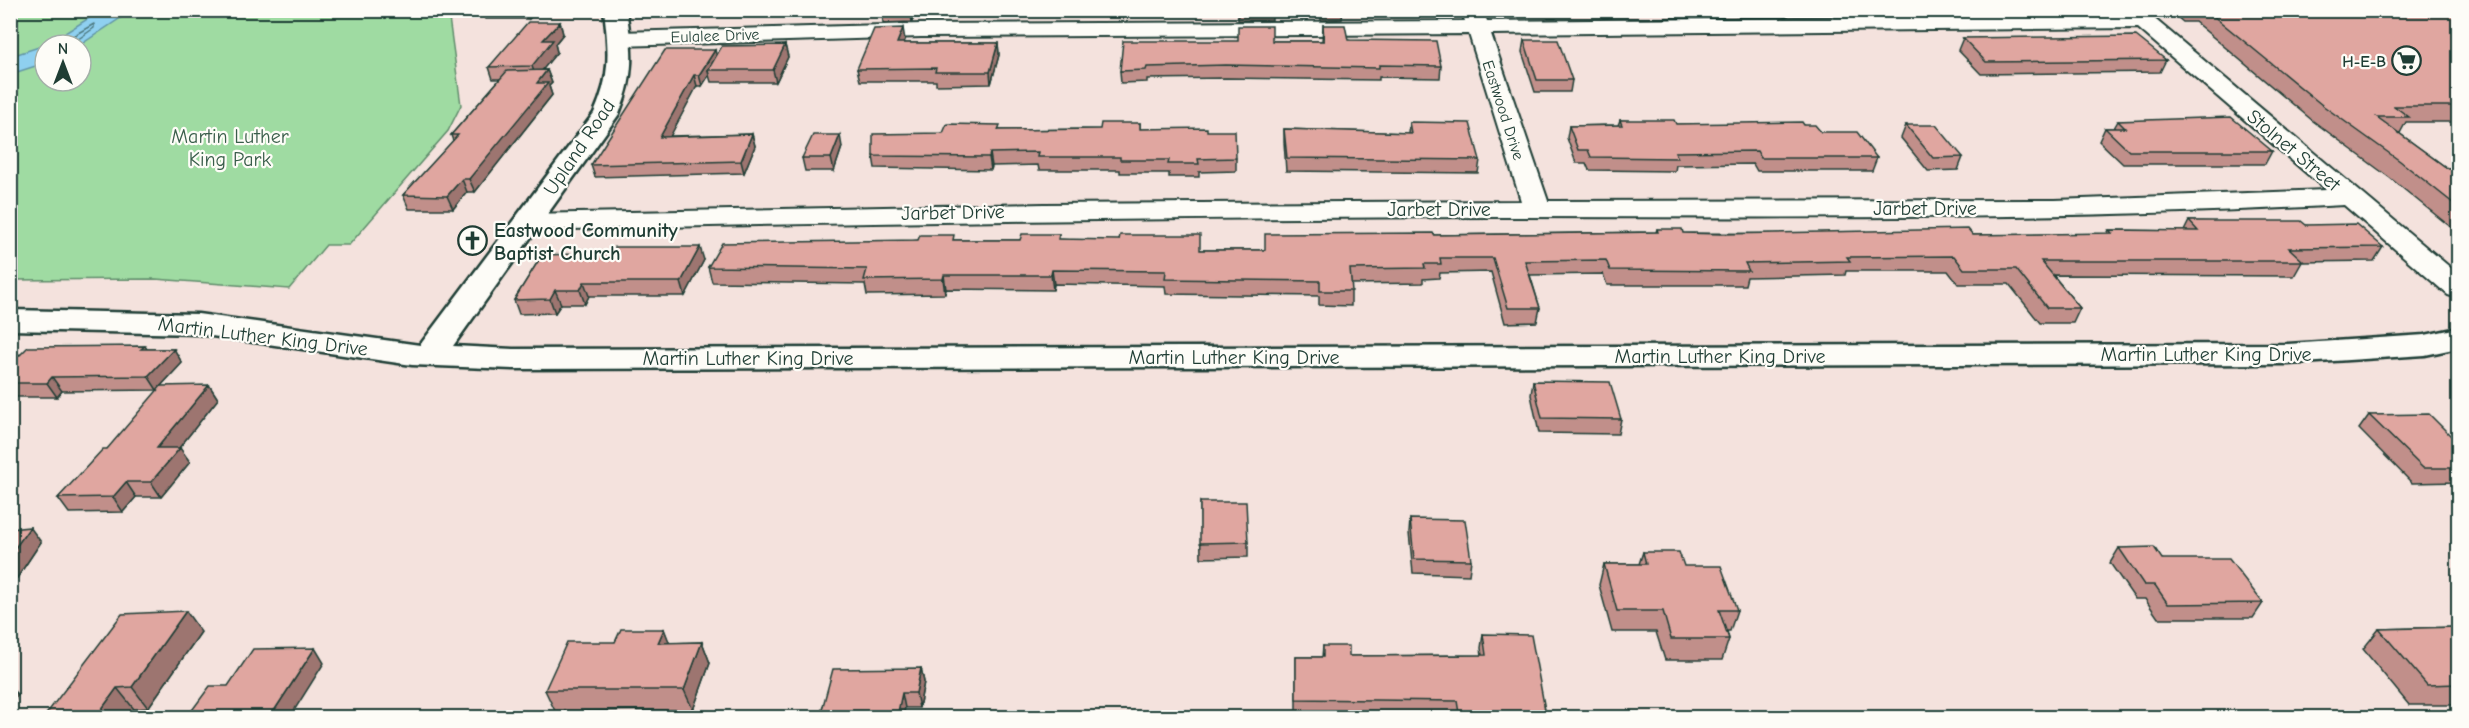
<svg xmlns="http://www.w3.org/2000/svg" width="2469" height="728" font-family="'Comic Neue',sans-serif">
	<rect width="100%" height="100%" fill="#f4e2dd"/>
	<filter id="ink" filterUnits="userSpaceOnUse"><feTurbulence type="fractalNoise" baseFrequency=".0167" numOctaves="2"/><feDisplacementMap in="SourceGraphic" scale="12" xChannelSelector="R" yChannelSelector="G"/><feConvolveMatrix kernelMatrix="1 2 1 2 8 2 1 2 1" color-interpolation-filters="sRGB"/></filter>
	<g filter="url(#ink)">
		<!-- green -->
		<path fill="#9fdba2" stroke="#5f8c6b" stroke-width="1.5" fill-rule="evenodd" d="M10,11H448L461,105L448,131L349,245H326L289,289L155,279L11,280ZM45,45H81V81H45Z"/>
		<!-- water -->
		<g fill="#8fd0f0" stroke="#6295a5" stroke-width="1.5">
			<polygon points="100,11 131,11 80,45 46,45"/>
			<polygon points="45,45 45,63 11,74 11,56"/>
		</g>
		<g fill="none" stroke-linecap="round" stroke-linejoin="round">
			<!-- shore -->
			<polyline stroke="#4c787f" stroke-width="1.5" points="57,45 94,24 94,28 77,40 75,45"/>
			<defs>
				<path id="street" d="M1461,10H1483L1487,21L2123,15L2120,10H2144L2458,274V298L2448,295L2344,205C2061,221 1778,217 1495,217C1172,218 850,222 527,230L517,228L513,222L517,216L527,214L1044,204L1521,201L1469,34L921,37L619,46L611,44L608,39L611,34L619,32L921,24L1465,21ZM2138,28L2326,190L2055,200L1548,201L1491,34Z"/>
				<path id="secondary" d="M604,10H626C633,51 635,75 619,114L453,346L513,349L2288,344L2425,335L2458,328V348L2425,355L2288,364L513,369L412,365L198,334L10,330V310L198,314L420,345L594,113C611,75 609,51 604,10Z"/>
			</defs>
			<!-- street casing -->
			<use href="#street" stroke="#1f3d34" stroke-width="4"/>
			<!-- secondary casing -->
			<use href="#secondary" stroke="#1f3d34" stroke-width="5"/>
			<!-- street -->
			<use href="#street" fill="#fdfcf7" fill-rule="evenodd"/>
			<!-- secondary -->
			<use href="#secondary" fill="#fdfcf7" fill-rule="evenodd"/>
		</g>
		<!-- wall -->
		<g fill="#c18f8a" stroke="#1f3d34" stroke-width="1.5">
			<polygon points="482,10 537,10 529,19 485,19"/>
			<polygon points="882,10 916,10 912,22 883,23"/>
			<rect x="1238" y="10" width="34" height="10"/>
			<polygon points="1320,10 1343,10 1342,19 1321,20"/>
			<polygon points="2169,10 2458,10 2458,122 2406,122 2400,133 2399,133 2447,168 2458,168 2458,233 2390,178 2313,121 2195,22 2183,22"/>
			<polygon points="560,22 563,34 555,44 557,52 542,70 547,70 552,83 549,86 552,95 475,192 467,192 453,209 409,209 403,195 453,141 451,135 500,79 493,79 489,67"/>
			<polygon points="1323,25 1348,40 1441,66 1440,78 1379,77 1379,80 1226,78 1147,79 1147,82 1121,83 1120,71 1272,41 1322,41"/>
			<polygon points="1963,38 2166,60 2160,72 1981,74 1958,50"/>
			<polygon points="905,40 904,43 998,43 999,55 991,84 936,85 936,81 860,81 857,69"/>
			<polygon points="1524,40 1572,80 1570,92 1535,92 1522,52"/>
			<polygon points="785,45 788,57 776,82 711,82 709,75 702,86 697,86 670,136 752,134 755,146 744,173 595,177 591,165 715,50 716,56"/>
			<polygon points="1620,120 1676,124 1804,125 1877,158 1872,171 1757,171 1753,164 1676,165 1675,171 1589,170 1586,163 1576,163 1567,138 1569,126 1618,125"/>
			<polygon points="2118,121 2272,151 2265,164 2123,164 2099,141 2105,128 2114,128"/>
			<polygon points="1409,122 1480,160 1478,173 1286,171 1284,142 1284,129 1408,133"/>
			<polygon points="1140,123 1140,129 1207,131 1236,158 1236,171 1199,172 1199,177 1169,177 1169,173 1120,173 1120,170 1039,170 1038,165 992,166 991,170 875,168 873,156 943,133 1000,130 1100,129"/>
			<polygon points="1906,125 1963,157 1958,170 1928,171 1901,138"/>
			<polygon points="842,147 834,171 805,171 802,158"/>
			<polygon points="2189,221 2306,225 2383,247 2374,261 2302,262 2294,276 2053,275 2080,308 2073,323 2040,323 2009,284 1958,284 1948,271 1846,271 1845,275 1747,277 1745,285 1607,285 1603,274 1530,275 1540,308 1537,322 1505,323 1491,272 1440,273 1439,278 1423,279 1423,283 1351,284 1351,306 1319,305 1319,296 1166,294 1165,286 1054,284 1053,290 946,289 945,294 867,295 865,284 712,282 708,267 918,240 1020,240 1059,234 1059,239 1200,250 1264,250 1434,235 1656,232 1657,229 1683,233 1973,235 2107,234 2109,230 2184,231"/>
			<polygon points="542,255 704,260 685,296 589,296 585,304 561,304 555,313 519,314 514,300"/>
			<polygon points="145,346 147,349 174,349 182,363 157,390 62,391 57,397 10,397 10,355"/>
			<polygon points="1533,381 1621,419 1618,434 1539,433 1531,395"/>
			<polygon points="209,385 218,399 179,448 190,462 161,497 136,497 123,512 69,513 58,498 107,449"/>
			<polygon points="2369,415 2458,443 2458,482 2412,483 2359,429"/>
			<polygon points="1200,502 1248,542 1248,557 1201,558"/>
			<polygon points="1410,519 1471,560 1469,575 1413,573 1409,533"/>
			<polygon points="10,529 41,542 17,578 10,579"/>
			<polygon points="2119,548 2162,559 2263,603 2253,618 2158,618 2145,599 2135,599 2110,563"/>
			<polygon points="1643,552 1737,610 1730,631 1727,631 1729,639 1722,660 1665,660 1656,632 1612,632 1599,585 1604,564 1639,564"/>
			<polygon points="2458,627 2458,705 2409,705 2363,649 2379,629"/>
			<polygon points="664,629 669,643 702,642 710,663 693,710 555,711 545,690 615,642"/>
			<polygon points="201,632 148,708 134,709 128,717 44,717"/>
			<polygon points="1483,634 1546,715 1545,717 1455,717 1455,716 1296,714 1296,657 1322,657 1323,646 1349,656 1482,655 1481,648"/>
			<polygon points="921,668 924,682 919,708 905,708 820,717"/>
		</g>
		<!-- shaded-wall -->
		<g fill="#9d7470" stroke="#1f3d34" stroke-width="1.5">
			<polygon points="527,10 537,10 529,19"/>
			<polygon points="910,10 916,10 912,22"/>
			<polygon points="560,22 563,34 555,44 557,52 536,78 532,66 543,40"/>
			<polygon points="903,28 905,40 899,55 897,43"/>
			<polygon points="998,43 999,55 991,84 990,72"/>
			<polygon points="785,45 788,57 776,82 773,70"/>
			<polygon points="715,50 718,61 708,70 709,75 702,86 699,75"/>
			<polygon points="547,70 552,83 549,86 552,95 475,192 469,179 537,83"/>
			<polygon points="694,75 697,86 664,148 660,137"/>
			<polygon points="752,134 755,146 744,173 741,161"/>
			<polygon points="840,135 842,147 834,171 831,158"/>
			<polygon points="990,153 992,166 991,170 989,157"/>
			<polygon points="462,179 467,192 453,209 447,196"/>
			<polygon points="700,247 704,260 685,296 681,282"/>
			<polygon points="1052,270 1054,284 1053,290 1051,275"/>
			<polygon points="944,275 946,289 945,294 943,279"/>
			<polygon points="584,282 589,296 585,304 580,290"/>
			<polygon points="555,290 561,304 555,313 550,299"/>
			<polygon points="174,349 182,363 157,390 148,376"/>
			<polygon points="52,377 62,391 57,397 47,383"/>
			<polygon points="209,385 218,399 167,463 157,448"/>
			<polygon points="180,448 190,462 161,497 151,482"/>
			<polygon points="126,482 136,497 123,512 113,497"/>
			<polygon points="30,527 41,542 17,578 10,570 10,555"/>
			<polygon points="186,611 201,632 148,708 132,687"/>
			<polygon points="664,629 672,649 658,643"/>
			<polygon points="702,642 710,663 693,710 684,690"/>
			<polygon points="315,648 324,663 290,717 270,717"/>
			<polygon points="921,668 924,682 919,708 916,693"/>
			<polygon points="10,687 18,695 10,704"/>
			<polygon points="117,688 134,709 128,717 96,717"/>
			<polygon points="902,693 905,708 903,717 897,717"/>
		</g>
		<!-- building -->
		<g fill="#e0a6a0" stroke="#1f3d34" stroke-width="1.5">
			<polygon points="2206,10 2458,10 2458,106 2394,106 2409,117 2377,117 2447,168 2458,168 2458,207 2400,161 2322,105"/>
			<polygon points="528,22 560,22 543,40 553,40 532,66 489,67"/>
			<polygon points="1323,25 1345,25 1348,40 1436,41 1441,66 1379,65 1379,68 1226,65 1147,67 1146,70 1120,71 1123,41 1238,41 1238,26 1272,26 1272,41 1324,41"/>
			<polygon points="903,28 897,43 998,43 990,72 935,72 936,68 857,69 874,29"/>
			<polygon points="2136,36 2166,60 1986,62 1963,38"/>
			<polygon points="1524,40 1558,40 1572,80 1537,80"/>
			<polygon points="785,45 773,70 708,70 722,46"/>
			<polygon points="665,50 715,50 699,75 694,75 660,137 752,134 741,161 591,165"/>
			<polygon points="547,70 537,83 548,83 469,179 462,179 447,196 403,195 458,135 451,135 507,71"/>
			<polygon points="2231,117 2272,151 2129,151 2105,128 2125,128 2118,121"/>
			<polygon points="1620,120 1674,120 1676,124 1802,122 1804,125 1815,125 1821,132 1857,132 1877,158 1761,158 1757,151 1675,152 1678,158 1591,157 1588,150 1578,150 1569,126 1622,125"/>
			<polygon points="1409,122 1470,123 1480,160 1287,158 1284,129 1411,133"/>
			<polygon points="1101,123 1140,123 1140,129 1207,128 1207,131 1235,131 1236,158 1198,159 1199,164 1168,164 1169,160 1120,160 1120,157 1037,157 1038,152 990,153 989,157 873,156 873,134 943,133 947,124 1000,125 998,130 1100,129"/>
			<polygon points="1906,125 1936,125 1963,157 1933,158"/>
			<polygon points="813,135 840,135 831,158 802,158"/>
			<polygon points="2189,221 2301,221 2306,225 2356,224 2383,247 2289,248 2303,261 2041,261 2080,308 2047,308 2016,269 1964,269 1954,256 1847,257 1850,261 1745,263 1749,271 1610,270 1606,260 1525,261 1540,308 1508,308 1493,258 1440,258 1441,264 1424,264 1425,268 1350,269 1352,291 1320,291 1320,281 1165,279 1166,271 1052,270 1051,275 944,275 943,279 864,280 867,269 708,267 722,243 918,240 920,235 954,235 953,240 1020,240 1022,234 1059,234 1058,239 1119,240 1120,235 1200,235 1200,250 1265,250 1265,234 1433,233 1434,235 1658,232 1657,229 1682,229 1683,233 1722,234 1968,229 1973,235 2112,233 2109,230 2198,231"/>
			<polygon points="615,247 700,247 681,282 584,282 580,290 555,290 550,299 514,300 542,255 612,253"/>
			<polygon points="145,346 141,349 174,349 148,376 52,377 47,383 10,383 10,355 20,355 28,347"/>
			<polygon points="1533,381 1610,382 1621,419 1542,418"/>
			<polygon points="209,385 157,448 180,448 151,482 126,482 113,497 58,498 103,449 107,449 161,386"/>
			<polygon points="2429,414 2458,443 2458,468 2423,468 2369,415"/>
			<polygon points="1200,502 1246,502 1248,542 1200,543"/>
			<polygon points="1410,519 1465,520 1471,560 1414,559"/>
			<polygon points="30,527 10,555 10,529"/>
			<polygon points="2154,547 2162,559 2229,559 2263,603 2168,604 2155,585 2144,585 2119,548"/>
			<polygon points="1643,552 1679,552 1684,566 1721,566 1737,610 1719,610 1729,639 1671,639 1663,611 1617,611 1604,564 1646,564"/>
			<polygon points="186,611 132,687 117,688 96,717 44,717 122,614"/>
			<polygon points="2458,627 2458,684 2427,685 2379,629"/>
			<polygon points="621,629 664,629 658,643 702,642 684,690 545,690 567,642 615,642"/>
			<polygon points="1483,634 1531,635 1546,715 1459,713 1457,701 1296,699 1296,657 1323,657 1323,646 1349,646 1349,656 1486,655"/>
			<polygon points="315,648 270,717 187,717 210,686 228,686 253,649"/>
			<polygon points="921,668 916,693 902,693 897,717 820,717 833,669"/>
		</g>
	</g>
	<!-- icons -->
	<defs>
		<symbol id="supermarket-ring" viewBox="-11 -11 22 22"><circle r="9.5" fill="#fdfcf7" stroke="#1f3d34" stroke-width="1.5"/><path d="M-6-5.5h2.5l.6 2H6L4.5 2H-2.5L-4.4-4H-6ZM-1.5 3.2a1.3 1.3 0 1 0 .1 0ZM3 3.2a1.3 1.3 0 1 0 .1 0Z" fill="#1f3d34"/></symbol>
		<symbol id="church-ring" viewBox="-11 -11 22 22"><circle r="9.5" fill="#fdfcf7" stroke="#1f3d34" stroke-width="1.5"/><path d="M-1.2-6h2.4v3.5h3.3v2.4h-3.3V6h-2.4V-.1h-3.3v-2.4h3.3Z" fill="#1f3d34"/></symbol>
	</defs>
	<g fill-rule="evenodd">
		<use href="#supermarket-ring" x="2390" y="44" width="33" height="33"/>
		<use href="#church-ring" x="456" y="224" width="33" height="33"/>
	</g>
	<g text-anchor="middle" stroke-width="4.5" stroke-linejoin="round" paint-order="stroke">
		<!-- far-street labels -->
		<g font-size="16" fill="#1f3d34" stroke="#fdfcf7">
			<text transform="translate(715 35) rotate(-2)" y="6">Eulalee Drive</text>
			<text transform="translate(1504 110) rotate(72)" y="6">Eastwood Drive</text>
		</g>
		<!-- far-poi labels -->
		<g font-size="16" font-weight="bold" fill="#1f3d34" stroke="#fdfcf7" text-anchor="end">
			<text x="2386" y="67">H-E-B</text>
		</g>
		<!-- park labels -->
		<g font-size="20" fill="#395d4a" stroke="#fdfcf7">
			<text x="230" y="143">Martin Luther<tspan x="230" dy="23">King Park</tspan></text>
		</g>
		<!-- street labels -->
		<g font-size="20" fill="#1f3d34" stroke="#fdfcf7">
			<text transform="translate(579 147) rotate(-56)" y="7">Upland Road</text>
			<text transform="translate(2294 150) rotate(40)" y="7">Stolnet Street</text>
			<text x="1925" y="215">Jarbet Drive</text>
			<text x="1439" y="216">Jarbet Drive</text>
			<text transform="translate(953 212) rotate(-1)" y="7">Jarbet Drive</text>
			<text transform="translate(263 336) rotate(7)" y="7">Martin Luther King Drive</text>
			<text x="2206" y="361">Martin Luther King Drive</text>
			<text x="1720" y="363">Martin Luther King Drive</text>
			<text x="1234" y="364">Martin Luther King Drive</text>
			<text x="748" y="365">Martin Luther King Drive</text>
		</g>
		<!-- poi labels -->
		<g font-size="20" font-weight="bold" fill="#1f3d34" stroke="#fdfcf7" text-anchor="start">
			<text x="494" y="237">Eastwood Community<tspan x="494" dy="23">Baptist Church</tspan></text>
		</g>
	</g>
	<!-- margin -->
	<rect width="2469" height="728" fill="none" stroke="#fdfcf7" stroke-width="36"/>
	<rect x="18" y="18" width="2433" height="692" fill="none" stroke="#1f3d34" stroke-width="2" filter="url(#ink)"/>
	<!-- north arrow -->
	<g transform="translate(63 63)"><circle r="28" fill="#fdfcf7" stroke="#a4b0a9" stroke-width="1.5"/>
	<path d="M0-4.5L10 22L0 15L-10 22Z" fill="#1f3d34"/>
	<text y="-9" font-size="16" font-weight="bold" text-anchor="middle" fill="#1f3d34">N</text>
	</g>
</svg>
